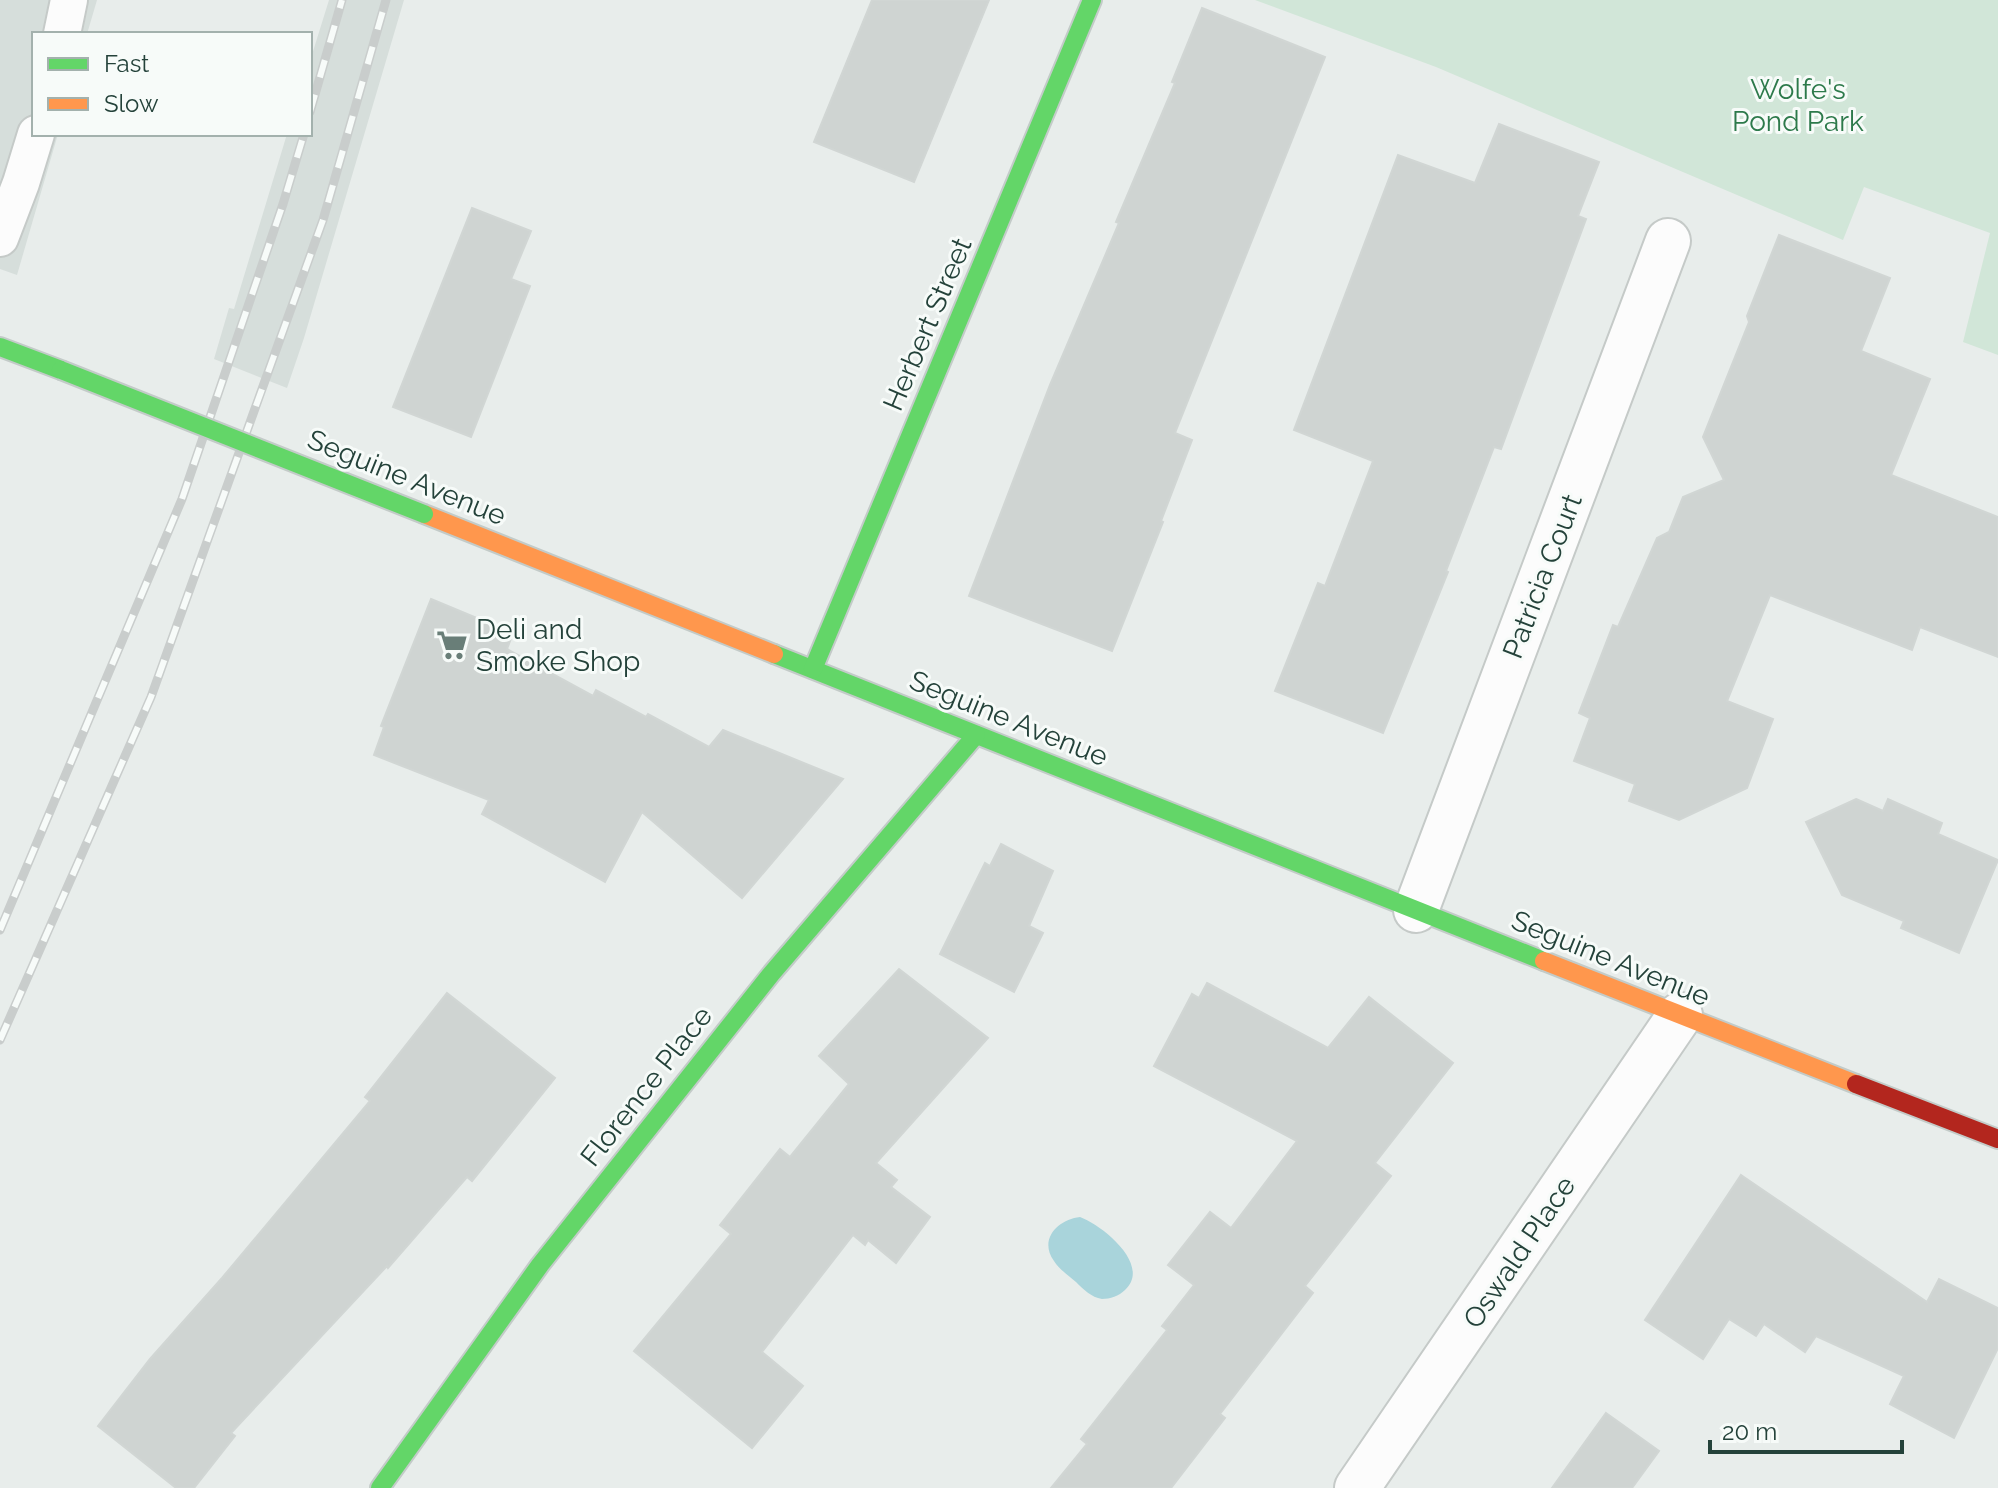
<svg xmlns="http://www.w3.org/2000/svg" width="1998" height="1488" font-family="Raleway,sans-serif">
	<rect width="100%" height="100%" fill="#e8edeb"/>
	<!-- built -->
	<g fill="#d6dedb">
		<polygon points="0,0 97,0 87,34 34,34 34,134 58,134 17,275 0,269"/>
		<polygon points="329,0 404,0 304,338 287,388 214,359 229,308 234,309 287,134 310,134 310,61"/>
	</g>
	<!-- green -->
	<polygon fill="#d1e6d8" points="1255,0 1998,0 1998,355 1963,342 1990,233 1864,187 1843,240 1436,67"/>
	<!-- water -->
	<path fill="#a9d4db" d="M1080,1217C1102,1225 1152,1265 1125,1290C1119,1296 1110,1299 1102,1299C1091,1297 1084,1290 1076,1282C1069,1276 1059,1269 1054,1261C1038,1239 1059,1219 1080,1217Z"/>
	<!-- building -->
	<g fill="#cfd4d2" stroke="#d1d6d4" stroke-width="2">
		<polygon points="872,0 989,0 914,182 814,142"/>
		<polygon points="1202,8 1325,57 1175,433 1192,440 1161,521 1163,522 1112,651 969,596 1050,385 1119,223 1116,222 1175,83 1172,82"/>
		<polygon points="1499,124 1599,162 1578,216 1586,219 1501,449 1494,447 1446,571 1448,572 1383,733 1275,691 1318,583 1325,586 1373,461 1294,430 1398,155 1475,183"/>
		<polygon points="472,208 531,231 511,279 530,286 471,437 393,407"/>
		<polygon points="1779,235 1890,278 1861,351 1930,379 1891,475 1998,517 1998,657 1920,627 1912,650 1770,595 1727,701 1773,719 1747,788 1679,820 1629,801 1635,784 1574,761 1590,718 1579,713 1613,625 1618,627 1657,538 1669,532 1683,497 1724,480 1703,437 1749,322 1747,316"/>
		<polygon points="431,599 513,633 507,649 593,696 596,690 646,717 648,714 709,747 723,730 843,779 742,898 642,812 605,882 482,814 489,800 374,755 384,727 381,726"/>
		<polygon points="1856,799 1883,811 1888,799 1942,823 1938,834 1998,860 1959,953 1901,928 1904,921 1842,895 1806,822"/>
		<polygon points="1001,844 1053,871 1029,926 1043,933 1014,992 940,954 985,863 990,866"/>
		<polygon points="899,969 988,1038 876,1163 897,1180 891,1187 930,1217 896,1263 868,1240 865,1245 853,1235 762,1352 803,1386 752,1448 634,1351 731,1234 720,1225 780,1149 790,1157 849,1084 819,1056"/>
		<polygon points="1207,983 1328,1048 1369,997 1453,1063 1375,1163 1391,1176 1305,1286 1313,1293 1220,1414 1225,1418 1171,1488 1051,1488 1087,1444 1081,1439 1167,1330 1162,1326 1194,1285 1168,1265 1210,1212 1231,1228 1297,1141 1154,1066 1192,994 1199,998"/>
		<polygon points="447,993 555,1078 472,1181 467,1177 388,1268 387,1266 231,1433 235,1436 194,1488 176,1488 98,1426 150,1359 222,1278 370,1101 365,1097"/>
		<polygon points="1741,1175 1927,1302 1939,1279 1998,1308 1998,1348 1954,1438 1890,1404 1904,1376 1816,1336 1805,1352 1764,1324 1756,1336 1729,1319 1703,1359 1645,1320"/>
		<polygon points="1606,1413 1659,1451 1632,1488 1552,1488"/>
	</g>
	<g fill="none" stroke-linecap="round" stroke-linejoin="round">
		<defs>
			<g id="lane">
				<polyline points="62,34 69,0"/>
				<polyline points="0,238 21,183 36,134"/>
			</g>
			<g id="street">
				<polyline points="1416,910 1668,241"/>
				<polyline points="1357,1488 1680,1015"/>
			</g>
			<g id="fast">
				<polyline points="0,347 61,370"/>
				<polyline points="774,654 1544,961"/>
				<polyline points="813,669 1092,0"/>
				<polyline points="380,1488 540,1265 772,973 976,735"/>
			</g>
			<g id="slow">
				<polyline points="424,514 774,654"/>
				<polyline points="1544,961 1856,1084"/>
			</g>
			<polyline id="jam" points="1856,1084 1998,1139"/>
		</defs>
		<!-- lane casing -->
		<use href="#lane" stroke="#c5cac8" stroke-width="40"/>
		<!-- street casing -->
		<use href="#street" stroke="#c5cac8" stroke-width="48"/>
		<!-- fast casing -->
		<use href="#fast" stroke="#c3cbc8" stroke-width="22"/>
		<!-- slow casing -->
		<use href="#slow" stroke="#c3cbc8" stroke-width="22"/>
		<!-- jam casing -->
		<use href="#jam" stroke="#c3cbc8" stroke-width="22"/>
		<!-- lane -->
		<use href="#lane" stroke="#fcfcfc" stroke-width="36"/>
		<!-- street -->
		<use href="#street" stroke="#fcfcfc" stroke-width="44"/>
		<!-- fast -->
		<use href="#fast" stroke="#63d668" stroke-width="18"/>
		<!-- slow -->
		<use href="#slow" stroke="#ff974d" stroke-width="18"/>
		<!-- jam -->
		<use href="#jam" stroke="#b3261e" stroke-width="18"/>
		<defs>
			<g id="rail">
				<polyline points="310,112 342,0"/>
				<polyline points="0,930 182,499 283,204 304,134"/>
				<polyline points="0,1040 151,697 323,220 386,0"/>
			</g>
		</defs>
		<!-- rail casing -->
		<use href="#rail" stroke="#c9cdcc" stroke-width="9"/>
		<!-- rail -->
		<use href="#rail" stroke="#f7fbf9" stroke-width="6" stroke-dasharray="18" stroke-linecap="butt"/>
		<defs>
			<polyline id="fast-bridge" points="61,370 424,514"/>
		</defs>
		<!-- fast-bridge casing -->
		<use href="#fast-bridge" stroke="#c3cbc8" stroke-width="22" stroke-linecap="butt"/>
		<!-- fast-bridge -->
		<use href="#fast-bridge" stroke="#63d668" stroke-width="18"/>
	</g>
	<!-- icons -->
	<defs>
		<symbol id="supermarket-bare" viewBox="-9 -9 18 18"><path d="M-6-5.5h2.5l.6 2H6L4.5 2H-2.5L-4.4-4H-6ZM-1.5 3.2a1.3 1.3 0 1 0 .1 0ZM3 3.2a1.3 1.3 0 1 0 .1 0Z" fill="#697e78" stroke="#f7fbf9" stroke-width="2.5" paint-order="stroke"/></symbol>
	</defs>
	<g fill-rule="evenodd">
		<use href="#supermarket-bare" x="430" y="623" width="44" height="44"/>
	</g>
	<g text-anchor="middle" stroke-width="6" stroke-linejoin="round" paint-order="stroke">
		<!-- park labels -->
		<g font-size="28" fill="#2d7a4b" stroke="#f7fbf9">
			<text x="1798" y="99">Wolfe's<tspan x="1798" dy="32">Pond Park</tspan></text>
		</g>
		<!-- street labels -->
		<g font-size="28" fill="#24423a" stroke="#f7fbf9">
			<text transform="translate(927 324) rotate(-67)" y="10">Herbert Street</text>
			<text transform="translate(407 477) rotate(22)" y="10">Seguine Avenue</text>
			<text transform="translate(1542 576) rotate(-69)" y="10">Patricia Court</text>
			<text transform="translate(1009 718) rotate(22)" y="10">Seguine Avenue</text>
			<text transform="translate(1611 958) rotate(22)" y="10">Seguine Avenue</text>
			<text transform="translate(646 1086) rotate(-52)" y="10">Florence Place</text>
			<text transform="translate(1519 1252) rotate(-56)" y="10">Oswald Place</text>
		</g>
		<!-- poi labels -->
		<g font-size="28" fill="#24423a" stroke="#f7fbf9" text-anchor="start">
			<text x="476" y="639">Deli and<tspan x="476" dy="32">Smoke Shop</tspan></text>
		</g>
	</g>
	<!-- legend -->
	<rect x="32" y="32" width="280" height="104" fill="#f7fbf9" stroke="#a3b1ad" stroke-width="2"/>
	<rect x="48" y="58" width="40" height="12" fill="#63d668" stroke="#a3b1ad" stroke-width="2"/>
	<text x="104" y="72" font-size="24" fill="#24423a">Fast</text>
	<rect x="48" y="98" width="40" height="12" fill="#ff974d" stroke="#a3b1ad" stroke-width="2"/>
	<text x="104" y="112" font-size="24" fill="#24423a">Slow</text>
	<!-- scale -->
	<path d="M1710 1440v12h192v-12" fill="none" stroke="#24423a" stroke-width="4"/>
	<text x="1722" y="1440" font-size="24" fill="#24423a" stroke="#f7fbf9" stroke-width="6" paint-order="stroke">20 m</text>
</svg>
